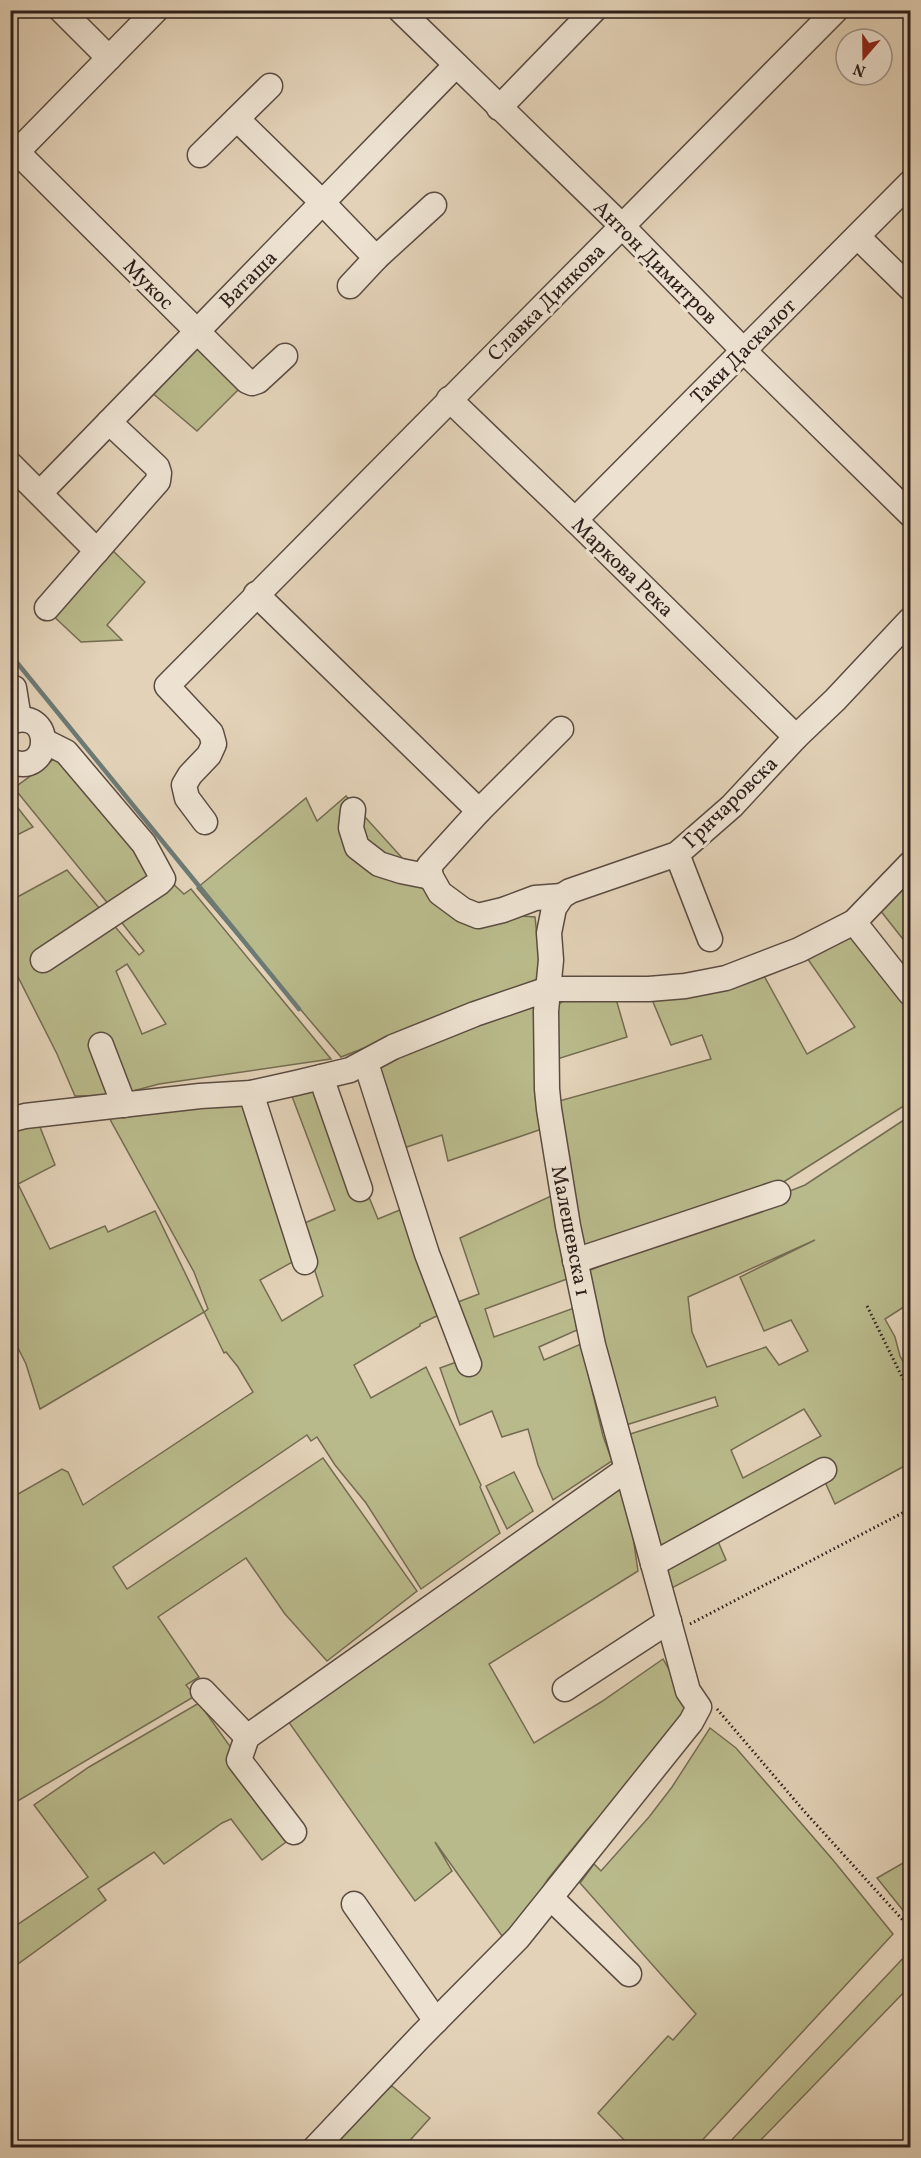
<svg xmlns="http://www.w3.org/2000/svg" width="921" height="2158" font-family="Vollkorn,serif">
	<rect width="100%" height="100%" fill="#e3d2b8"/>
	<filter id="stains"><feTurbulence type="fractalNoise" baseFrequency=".00333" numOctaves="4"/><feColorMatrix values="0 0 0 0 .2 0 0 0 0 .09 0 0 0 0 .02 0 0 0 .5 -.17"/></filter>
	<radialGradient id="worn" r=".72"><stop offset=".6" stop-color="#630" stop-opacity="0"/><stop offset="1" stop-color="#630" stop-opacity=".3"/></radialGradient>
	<!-- green -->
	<g fill="#b9ba8b" stroke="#746c52" stroke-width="1.5" fill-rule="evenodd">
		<polygon points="196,332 247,381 197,431 144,386"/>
		<polygon points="106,544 145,582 107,625 122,640 81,642 49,612"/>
		<polygon points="61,754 155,878 110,906 14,788"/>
		<polygon points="346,796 414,871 480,913 535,917 541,976 527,988 472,1006 341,1057 197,888 306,798 317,821"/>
		<polygon points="10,798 33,827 11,838 10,838"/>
		<path d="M67,870L139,955L144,951L115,914L170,881L184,894L191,889L331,1059L159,1084L118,1095L75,1096L57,1054L11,963L10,901ZM127,964L166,1024L142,1034L116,971Z"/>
		<polygon points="910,874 910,948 876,905"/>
		<polygon points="850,935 910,1010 910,1102 763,1195 661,1232 578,1247 559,1101 711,1059 702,1035 671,1045 648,990 763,974 807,1054 855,1027 807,958"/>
		<polygon points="614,992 627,1037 551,1061 557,1005 570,997"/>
		<polygon points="536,1000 545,1128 448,1161 442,1135 401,1149 373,1067"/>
		<polygon points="322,1083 378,1219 407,1207 445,1312 420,1324 420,1326 354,1365 371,1398 426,1367 481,1485 480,1487 500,1533 421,1589 366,1503 335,1465 317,1437 311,1441 307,1435 113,1567 127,1589 323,1458 417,1591 327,1661 285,1614 246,1558 158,1617 199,1677 186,1685 195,1696 11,1805 11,1498 62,1469 68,1472 83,1505 253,1392 238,1367 226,1352 224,1353 204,1312 40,1409 26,1364 11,1334 11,1124 36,1117 55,1165 18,1184 50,1249 105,1226 108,1232 155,1211 204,1312 208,1309 194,1272 106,1112 249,1096 298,1259 260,1280 282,1321 323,1296 300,1225 335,1210 290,1091"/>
		<path d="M910,1116V1303L885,1319L895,1337L900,1356L910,1374V1463L835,1504L820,1471L659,1555C653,1512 642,1475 624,1436L718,1406L715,1397L626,1425L608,1369L588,1271L805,1185ZM815,1240L740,1277L764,1331L791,1320L808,1351L779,1365L766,1347L707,1367L692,1332L688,1297ZM804,1409L821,1436L743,1478L731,1450Z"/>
		<polygon points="551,1196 556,1229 567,1279 485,1309 494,1337 574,1308 577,1330 539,1347 544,1360 581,1344 603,1436 612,1461 553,1500 538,1465 528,1429 502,1437 492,1411 460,1425 440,1368 470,1357 450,1305 479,1294 460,1238"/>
		<polygon points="514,1472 533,1511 507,1529 486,1486"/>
		<polygon points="621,1487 630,1516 638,1571 489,1664 534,1743 601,1702 663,1659 693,1711 646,1773 590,1827 548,1879 507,1943 435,1842 452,1871 415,1901 283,1714"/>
		<polygon points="714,1532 726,1560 666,1591 660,1564"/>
		<polygon points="199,1703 294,1836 262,1860 231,1819 222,1823 164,1864 154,1852 98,1889 106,1900 11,1969 11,1929 88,1877 34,1805 89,1767"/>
		<polygon points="710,1728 736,1748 833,1860 893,1934 696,2147 637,2147 624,2140 598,2113 668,2036 673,2040 696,2014 580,1883 594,1864 601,1871 649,1817 672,1787"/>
		<polygon points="910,1859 910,1919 877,1878"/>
		<polygon points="907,1954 910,1957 910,1986 754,2147 725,2147"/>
		<polygon points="392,2086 430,2118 404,2147 325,2148 339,2129"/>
	</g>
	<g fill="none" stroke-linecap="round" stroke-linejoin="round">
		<!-- stream -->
		<polyline stroke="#6c7a75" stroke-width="4.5" points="10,654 299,1009"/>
		<defs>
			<g id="minor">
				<polyline points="61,10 109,58"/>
				<polyline points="400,10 621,225 743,350 910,514"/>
				<polyline points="499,108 594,10"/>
				<polyline points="237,119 323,203 376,258"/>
				<polyline points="17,152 247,381 252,383 258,381 285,356"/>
				<polyline points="200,155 270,86"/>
				<polyline points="10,159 156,10"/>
				<polyline points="858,237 910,288"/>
				<polyline points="350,286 376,258 434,205"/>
				<polyline points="449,399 575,520 796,737"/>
				<polyline points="10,464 97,551"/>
				<polyline points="40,493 456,65"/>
				<polyline points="575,520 910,183"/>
				<polyline points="256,594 479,811"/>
				<polyline points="47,608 158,481 159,473 157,467 109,422"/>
				<polyline points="14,688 19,719"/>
				<path d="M10,722C55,705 53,779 10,761"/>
				<polyline points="561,729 479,811 429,866 431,877 440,893 463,910 478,916 503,910 535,898 562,896"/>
				<polyline points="353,810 351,828 357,847 379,864 401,871 431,877"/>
				<polyline points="205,822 187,798 184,785 190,775 209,755 214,744 211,733 167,686 836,10"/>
				<polyline points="677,854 710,939"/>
				<polyline points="854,922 910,993"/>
				<polyline points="43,960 159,883 163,879 144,844 66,752 44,741"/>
				<polyline points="101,1045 124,1105"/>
				<polyline points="366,1063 427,1254 469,1364"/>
				<polyline points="321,1077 360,1189"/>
				<polyline points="251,1093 305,1262"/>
				<polyline points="10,1120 25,1116 200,1096 251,1093 296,1083 350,1070 393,1047 475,1014 548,989 649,989 685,986 726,978 799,950 854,922 910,864"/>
				<polyline points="575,1261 778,1193"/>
				<polyline points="653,1564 824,1470"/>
				<polyline points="565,1689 669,1621"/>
				<polyline points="203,1691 247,1737"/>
				<polyline points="294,1832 239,1760 247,1737 627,1469"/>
				<polyline points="551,1898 629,1974"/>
				<polyline points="354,1904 436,2021"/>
				<polyline points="315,2148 419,2038 518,1938 691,1722 699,1707 688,1691 593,1345 568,1226 549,1109 547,1089 546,1011 551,960 549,933 554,908 562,896 570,891 677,854 732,806 796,737 835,700 910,620"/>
			</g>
		</defs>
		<!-- minor casing -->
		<use href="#minor" stroke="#5b4c42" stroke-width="27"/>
		<!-- path -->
		<g stroke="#2e1f1a" stroke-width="3" stroke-dasharray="1.5 3" stroke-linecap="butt">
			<polyline points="867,1306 910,1393"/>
			<polyline points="690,1624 910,1509"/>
			<polyline points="717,1709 804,1811 910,1928"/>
		</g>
		<!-- minor -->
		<use href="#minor" stroke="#ede2d1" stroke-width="24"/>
	</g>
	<g text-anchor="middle" stroke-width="6" stroke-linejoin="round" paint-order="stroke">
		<!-- street labels -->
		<g font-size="21" fill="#2e1f1a" stroke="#ede2d1">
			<text transform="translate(656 262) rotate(45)" y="7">Антон Димитров</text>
			<text transform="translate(248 279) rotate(-45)" y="7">Ваташа</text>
			<text transform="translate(149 284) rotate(45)" y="7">Мукос</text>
			<text transform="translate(546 302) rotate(-45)" y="7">Славка Динкова</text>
			<text transform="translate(743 351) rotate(-45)" y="7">Таки Даскалот</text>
			<text transform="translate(623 567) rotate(44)" y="7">Маркова Река</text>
			<text transform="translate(730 802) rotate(-44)" y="7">Грнчаровска</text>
			<text transform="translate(571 1231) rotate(79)" y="7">Малешевска 1</text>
		</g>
	</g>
	<!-- margin -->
	<rect width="921" height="2158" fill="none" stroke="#e3d2b8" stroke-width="36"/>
	<rect x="12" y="12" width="897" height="2134" fill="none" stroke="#2e1f1a" stroke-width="3"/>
	<rect x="18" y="18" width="885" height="2122" fill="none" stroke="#2e1f1a" stroke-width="1.5"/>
	<!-- north arrow -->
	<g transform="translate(864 57) rotate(200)"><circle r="28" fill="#ede2d1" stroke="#a19488" stroke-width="1.5"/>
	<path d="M0-4.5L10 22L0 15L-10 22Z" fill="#8f2418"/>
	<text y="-9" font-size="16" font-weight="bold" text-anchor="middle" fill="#2e1f1a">N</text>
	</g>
	<rect width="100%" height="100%" filter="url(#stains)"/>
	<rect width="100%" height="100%" fill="url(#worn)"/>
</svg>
